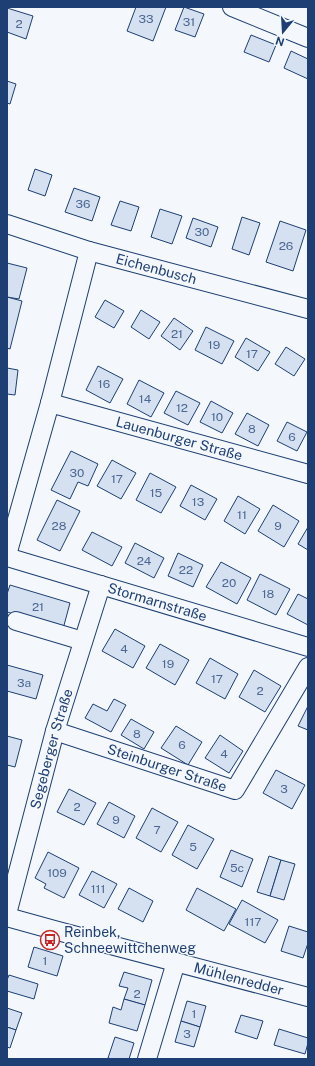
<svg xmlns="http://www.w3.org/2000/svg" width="315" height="1066" font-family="'Public Sans',sans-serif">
	<rect width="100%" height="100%" fill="#f4f7fb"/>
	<!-- building -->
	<g fill="#d5e0f0" stroke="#1d3f73">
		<polygon points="136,7 166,7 153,41 127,31"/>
		<polygon points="184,7 204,14 195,37 175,30"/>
		<polygon points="7,8 33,16 26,39 7,32"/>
		<polygon points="251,35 276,45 269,62 244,52"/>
		<polygon points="291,51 308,59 308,79 284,68"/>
		<polygon points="7,81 16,84 10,104 7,103"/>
		<polygon points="35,169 52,175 45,196 28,190"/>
		<polygon points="74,188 100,197 92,221 65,212"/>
		<polygon points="120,201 139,207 131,231 111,225"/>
		<polygon points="160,209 182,216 172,244 151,237"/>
		<polygon points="242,217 260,223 249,255 232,249"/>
		<polygon points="193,218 218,227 211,247 186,238"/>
		<polygon points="280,221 306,230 293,271 266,262"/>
		<polygon points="7,263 27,268 19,299 7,297"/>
		<polygon points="7,297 22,301 10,349 7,348"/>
		<polygon points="105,300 124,311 114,328 95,317"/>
		<polygon points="141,310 160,322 149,339 131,327"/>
		<polygon points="174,318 193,331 180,350 161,336"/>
		<polygon points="206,327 234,341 222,364 195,350"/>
		<polygon points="246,338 270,352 258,371 235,357"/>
		<polygon points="286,347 305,359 294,376 275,364"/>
		<polygon points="98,366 123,379 110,403 86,390"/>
		<polygon points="7,368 18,370 15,395 7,394"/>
		<polygon points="139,380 164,393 151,417 127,404"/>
		<polygon points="176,391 200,403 188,425 164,413"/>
		<polygon points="211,401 233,413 222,433 200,422"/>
		<polygon points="247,413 269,425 258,446 235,434"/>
		<polygon points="287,422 307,432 297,451 277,441"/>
		<polygon points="71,451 98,464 88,486 78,482 70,499 51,490"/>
		<polygon points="112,460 136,473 121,499 97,486"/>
		<polygon points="150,473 176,487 161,513 136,500"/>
		<polygon points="191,485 217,499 205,520 180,506"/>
		<polygon points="238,496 260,509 245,534 224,521"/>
		<polygon points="57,500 80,511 60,551 37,540"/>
		<polygon points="273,505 299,521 284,547 258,531"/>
		<polygon points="308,527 308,550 298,544"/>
		<polygon points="92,532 122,547 112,566 82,550"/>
		<polygon points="135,543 164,558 154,578 125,563"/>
		<polygon points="178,553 203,565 193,587 168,576"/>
		<polygon points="221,562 251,578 237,604 206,587"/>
		<polygon points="260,574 290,589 276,615 247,600"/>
		<polygon points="10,585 70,603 63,629 7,612 7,594"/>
		<polygon points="298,594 308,599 308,625 287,614"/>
		<polygon points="115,629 145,646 133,668 102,651"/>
		<polygon points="160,644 189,660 175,685 146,668"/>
		<polygon points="210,658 238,674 225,699 196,683"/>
		<polygon points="7,665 43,675 36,699 7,691"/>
		<polygon points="254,670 281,686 265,712 239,697"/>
		<polygon points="114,699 126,705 111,732 85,718 93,704 107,711"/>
		<polygon points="308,706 308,730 298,726"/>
		<polygon points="131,719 154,732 144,749 121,735"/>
		<polygon points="176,726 202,742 188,765 161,748"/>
		<polygon points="220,735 243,751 229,773 205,758"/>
		<polygon points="7,736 22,740 15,767 7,765"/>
		<polygon points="276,770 305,785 292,809 263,793"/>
		<polygon points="69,789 96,803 84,825 57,812"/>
		<polygon points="109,802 135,816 124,838 97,824"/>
		<polygon points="152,808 178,822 161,852 136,838"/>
		<polygon points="188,825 214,839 197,869 172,855"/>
		<polygon points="231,850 253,859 242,887 220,877"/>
		<polygon points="48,852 79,868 64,898 44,888 46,884 35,878"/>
		<polygon points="269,856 281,860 270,896 257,892"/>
		<polygon points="281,860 295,864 284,900 270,896"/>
		<polygon points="92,871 117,884 104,908 79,895"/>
		<polygon points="129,888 153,901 143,922 118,909"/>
		<polygon points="197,888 236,909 224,931 186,910"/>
		<polygon points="242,900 278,920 265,943 229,924"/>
		<polygon points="289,926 308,932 308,943 303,958 281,951"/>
		<polygon points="34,947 63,956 57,976 28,967"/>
		<polygon points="124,972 152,980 145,1005 124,999 128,988 119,986"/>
		<polygon points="9,975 38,984 34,999 7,991 7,980"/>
		<polygon points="124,999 145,1005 137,1031 109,1023 113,1007 121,1010"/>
		<polygon points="187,1001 206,1006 200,1027 181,1021"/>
		<polygon points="7,1008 22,1013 16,1030 7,1027"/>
		<polygon points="241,1015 263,1021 257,1039 235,1032"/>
		<polygon points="181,1021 200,1027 194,1047 175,1042"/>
		<polygon points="7,1027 16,1030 10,1048 7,1047"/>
		<polygon points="279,1029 308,1038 308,1043 305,1054 274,1045"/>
		<polygon points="115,1037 134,1043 129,1059 112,1059 108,1058"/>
	</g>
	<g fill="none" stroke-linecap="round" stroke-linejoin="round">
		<defs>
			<g id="minor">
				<polyline points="232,7 308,38"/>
				<path id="s1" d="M7,224L89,251L308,309"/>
				<path id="s2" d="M50,403L308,474"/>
				<polyline points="7,555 50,403 89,251"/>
				<path id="s3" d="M7,557L308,647"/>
				<polyline points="16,621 83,641"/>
				<path id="s4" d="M55,731L235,790L308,667"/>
				<path id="s5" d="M7,914L55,731L101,585"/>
				<path id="s6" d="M7,917L54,930L308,997"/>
				<polyline points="147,1059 176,962"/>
			</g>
		</defs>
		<!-- minor casing -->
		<use href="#minor" stroke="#1d3f73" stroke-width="20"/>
		<!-- minor -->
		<use href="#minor" stroke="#f4f7fb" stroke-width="18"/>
	</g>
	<!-- icons -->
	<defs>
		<symbol id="bus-ring" viewBox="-11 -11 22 22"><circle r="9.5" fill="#f4f7fb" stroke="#c62828" stroke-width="1.5"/><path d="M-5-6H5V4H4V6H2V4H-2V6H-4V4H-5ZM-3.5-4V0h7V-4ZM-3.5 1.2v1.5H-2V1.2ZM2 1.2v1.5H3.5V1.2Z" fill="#c62828"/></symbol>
	</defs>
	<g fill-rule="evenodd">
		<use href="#bus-ring" x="39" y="929" width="22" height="22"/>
	</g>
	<g text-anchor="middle" stroke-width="3" stroke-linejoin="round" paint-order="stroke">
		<!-- number labels -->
		<g font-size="12" fill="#4b6792">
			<text x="146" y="23">33</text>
			<text x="189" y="26">31</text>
			<text x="19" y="28">2</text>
			<text x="83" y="208">36</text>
			<text x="202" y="236">30</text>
			<text x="286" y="250">26</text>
			<text x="177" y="338">21</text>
			<text x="214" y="349">19</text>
			<text x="252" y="358">17</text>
			<text x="104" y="388">16</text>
			<text x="145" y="403">14</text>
			<text x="182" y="412">12</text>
			<text x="217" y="421">10</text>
			<text x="252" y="433">8</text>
			<text x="292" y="441">6</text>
			<text x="77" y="477">30</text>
			<text x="117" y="483">17</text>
			<text x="156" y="497">15</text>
			<text x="198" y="506">13</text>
			<text x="242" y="519">11</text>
			<text x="59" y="530">28</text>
			<text x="278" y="530">9</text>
			<text x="144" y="565">24</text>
			<text x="186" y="574">22</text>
			<text x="229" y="587">20</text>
			<text x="268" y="598">18</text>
			<text x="38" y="611">21</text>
			<text x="124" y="653">4</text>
			<text x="168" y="668">19</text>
			<text x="217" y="683">17</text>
			<text x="24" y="687">3a</text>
			<text x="260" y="695">2</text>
			<text x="137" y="738">8</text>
			<text x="182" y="749">6</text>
			<text x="224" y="758">4</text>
			<text x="284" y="793">3</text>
			<text x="77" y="811">2</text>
			<text x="116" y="824">9</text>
			<text x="157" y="834">7</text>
			<text x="193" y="851">5</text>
			<text x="237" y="872">5c</text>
			<text x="57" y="877">109</text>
			<text x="98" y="893">111</text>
			<text x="253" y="926">117</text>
			<text x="45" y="965">1</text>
			<text x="137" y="998">2</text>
			<text x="194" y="1018">1</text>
			<text x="187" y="1038">3</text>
		</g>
		<!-- street labels -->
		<g font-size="14" fill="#1d3f73" stroke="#f4f7fb">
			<text dy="5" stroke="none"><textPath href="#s1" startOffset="156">Eichenbusch</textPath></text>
			<text dy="5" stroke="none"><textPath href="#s2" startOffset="134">Lauenburger Straße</textPath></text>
			<text dy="5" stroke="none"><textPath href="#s3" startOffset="157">Stormarnstraße</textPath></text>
			<text dy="5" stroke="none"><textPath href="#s5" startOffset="171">Segeberger Straße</textPath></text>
			<text dy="5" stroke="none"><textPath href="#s4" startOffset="118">Steinburger Straße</textPath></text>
			<text dy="5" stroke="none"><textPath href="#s6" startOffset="240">Mühlenredder</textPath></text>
		</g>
		<!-- poi labels -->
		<g font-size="14" fill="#1d3f73" stroke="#f4f7fb" text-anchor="start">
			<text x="64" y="937">Reinbek,<tspan x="64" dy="16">Schneewittchenweg</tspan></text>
		</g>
	</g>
	<!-- border -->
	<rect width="315" height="1066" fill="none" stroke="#1d3f73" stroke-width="16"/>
	<!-- north arrow -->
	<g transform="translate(283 32) rotate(198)" stroke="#f4f7fb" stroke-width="3" paint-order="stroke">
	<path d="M0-3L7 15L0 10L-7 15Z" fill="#1d3f73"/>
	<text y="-6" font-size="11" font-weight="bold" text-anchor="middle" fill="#1d3f73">N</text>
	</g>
</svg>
